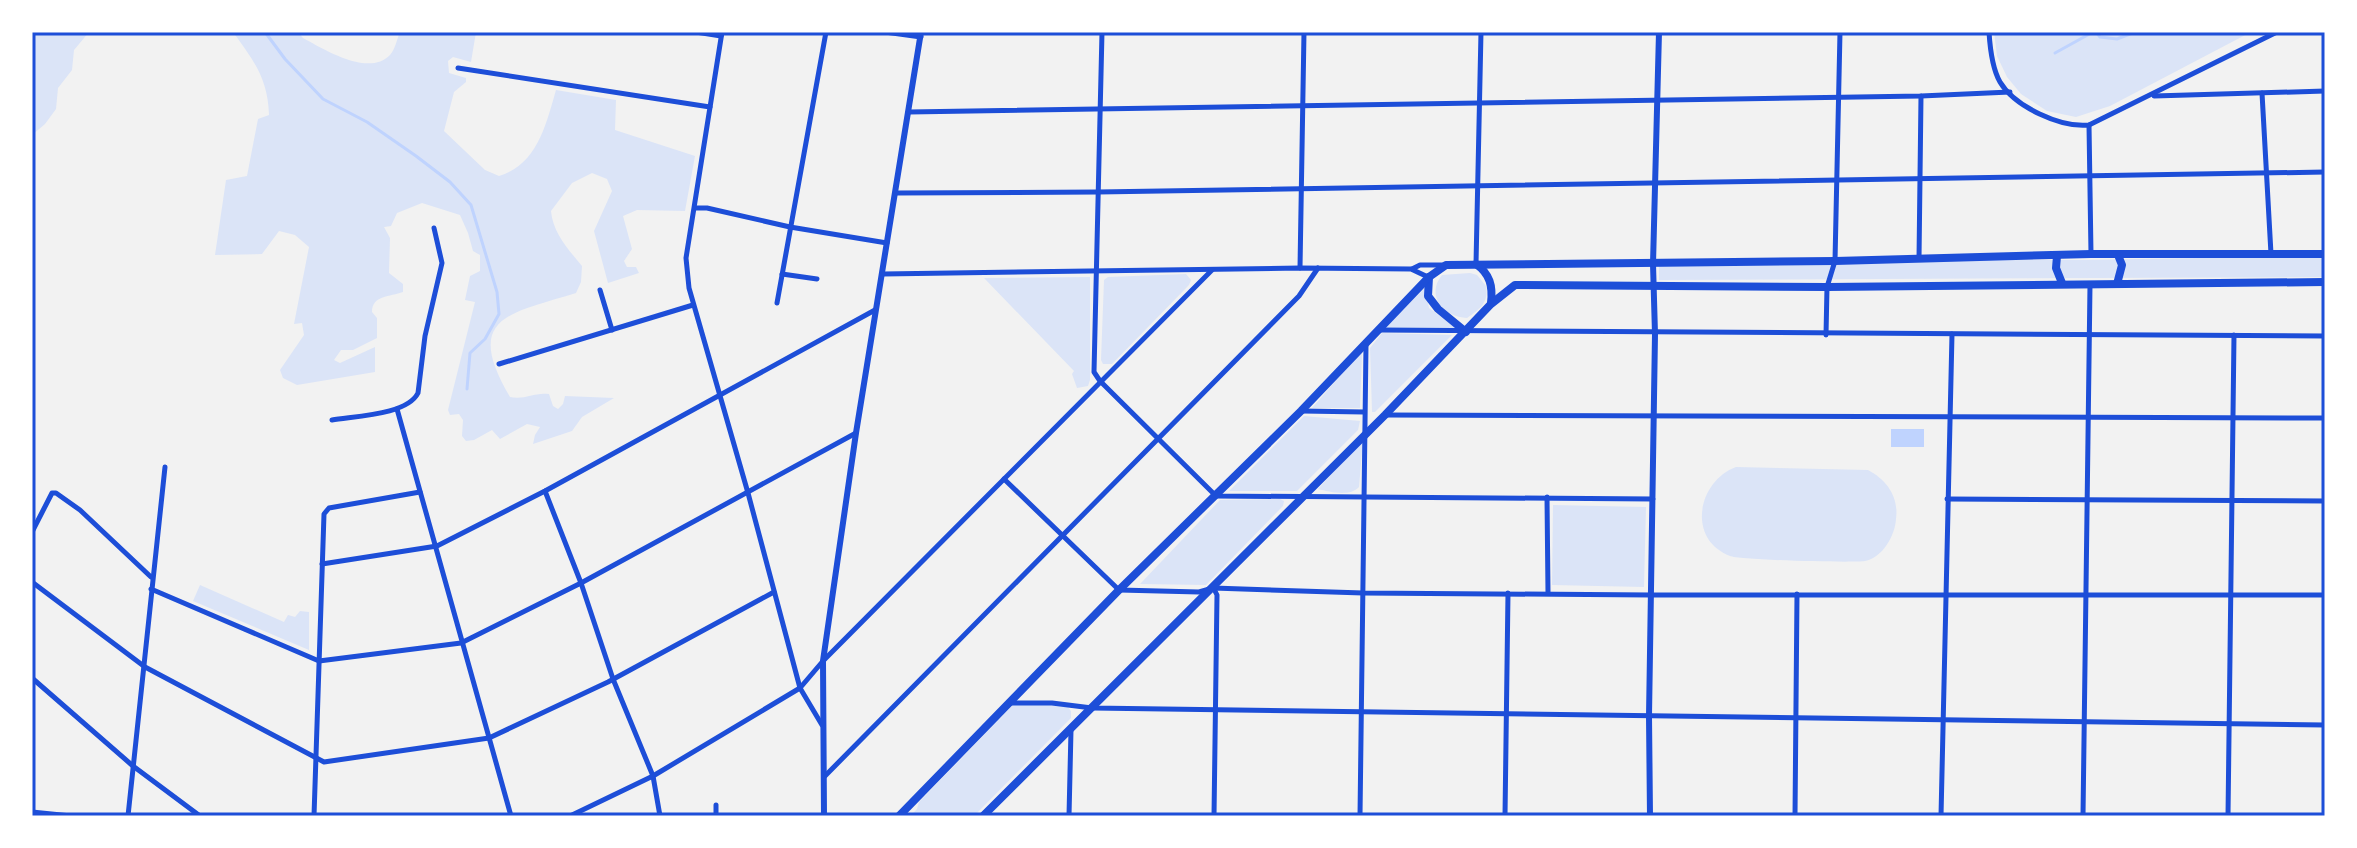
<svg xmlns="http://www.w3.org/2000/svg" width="2357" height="848" font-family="'Exo 2',sans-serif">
	<rect width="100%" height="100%" fill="#f2f2f2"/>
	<!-- green -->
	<g fill="#dbe4f7">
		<polygon points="32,32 89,32 74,50 72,70 58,88 56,109 45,124 32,135"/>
		<path d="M233,32H298L303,38C325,50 369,77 390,55C395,50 397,39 400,32H476L471,62L453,57L448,61L449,73L466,78V82L454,92L444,131L485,170L499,176C538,164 546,124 556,90L616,100L615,130L695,156L685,211L637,210L623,216L632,249L624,261L627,267H636L639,273L608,283L594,231L612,191L607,179L592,173L572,183L551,211C553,233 568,249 582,266L581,282L576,293C508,314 463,317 510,397C525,400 534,392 549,394L553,406L558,409L563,404L565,396L614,398L582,417L572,431L533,444L535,435L540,427L527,424L500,439L492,430L474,440L466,441L462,436L463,420L459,414L450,415L448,410L475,302L465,300L470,276L480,271V255L473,251L468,233L460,215L422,203L397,213L391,226L384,227L390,238L389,273L403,284V292C390,297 372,295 372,312L377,318V338L353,350H341L334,360L340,363L375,347V372L297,385L283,378L280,370L304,335L302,323L294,324L309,247L295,235L279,231L262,254L215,255L226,180L247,176L258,119L269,115C268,78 253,60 233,32Z"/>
		<polygon points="1994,32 2251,32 2110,106 2076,117 2047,111 2021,94 2007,77 1997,56"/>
		<polygon points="2325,256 2325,277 1659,280 1659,259 2081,260"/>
		<path d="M1470,273L1477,275L1486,286C1489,302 1480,309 1467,318C1444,317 1425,296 1442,275Z"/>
		<polygon points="1186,274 1191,280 1189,285 1112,364 1103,364 1101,360 1104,280 1108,277"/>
		<polygon points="1090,277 1090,380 1088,386 1077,388 1072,374 1074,371 984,278"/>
		<polygon points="1425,288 1429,308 1456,328 1387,329 1385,327"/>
		<polygon points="1382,333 1452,335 1375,412 1372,412 1370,348"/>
		<polygon points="1360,353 1362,353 1360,408 1312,408"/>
		<polygon points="1304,416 1360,421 1358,430 1297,491 1229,491"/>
		<path d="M1363,440L1359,487C1350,497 1330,492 1318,489Z"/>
		<path d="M1736,467L1868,470C1887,480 1899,497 1896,519C1895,536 1882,558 1865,561C1853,563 1739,560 1730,556C1686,539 1698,481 1736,467Z"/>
		<polygon points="1280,499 1284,501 1283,506 1206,585 1140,584 1220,500"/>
		<polygon points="1553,505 1646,507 1644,587 1552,585"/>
		<polygon points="200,585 284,622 288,615 295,617 300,611 309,612 309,650 193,601"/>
		<polygon points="1013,705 1066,705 1071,711 1071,718 974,816 910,816 917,809 919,802"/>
	</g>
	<!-- water -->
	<rect fill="#bfd3fe" x="1891" y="429" width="33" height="18"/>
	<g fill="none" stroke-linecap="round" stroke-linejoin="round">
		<!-- stream -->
		<g stroke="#bfd3fe" stroke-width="3">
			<polyline points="265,32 285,59 323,99 367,122 416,156 450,182 471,205 497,292 499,314 485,339 470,353 467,389"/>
			<polyline points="2096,32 2100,37 2117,39 2135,32"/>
			<polyline points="2055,53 2093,32"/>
		</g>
		<!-- minor -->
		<g stroke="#1d4ed8" stroke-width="5">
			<polyline points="696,32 721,36"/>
			<polyline points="722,32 686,258 689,288 748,493 800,688 822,725"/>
			<polyline points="885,32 921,37"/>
			<polyline points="1102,32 1094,372 1100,381 1216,496 1653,499"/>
			<path d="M1989,32C1990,48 1992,68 2000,82C2015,107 2061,128 2089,125L2277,32"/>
			<polyline points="458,68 710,107"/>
			<polyline points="2262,93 2271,254"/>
			<polyline points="2154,96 2325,91"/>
			<polyline points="909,112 1921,96 2010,92"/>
			<polyline points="2089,125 2091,254"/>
			<polyline points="896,193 1098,192 2325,172"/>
			<polyline points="695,208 707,208 790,227 887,243"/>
			<polyline points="1919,259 1921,96"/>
			<polyline points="1476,264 1481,32"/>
			<polyline points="1300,268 1304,32"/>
			<polyline points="1412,269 1420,265 1445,265"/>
			<polyline points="782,274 817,279"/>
			<polyline points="883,274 1300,268 1411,269 1428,277"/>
			<polyline points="600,290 612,330"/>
			<polyline points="777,303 826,32"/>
			<polyline points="1379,330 2325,336"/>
			<polyline points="1826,335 1827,287 1835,261 1840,32"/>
			<polyline points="499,364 693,305"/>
			<polyline points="397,409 511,816"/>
			<polyline points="1302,411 1364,412"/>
			<polyline points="1386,415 2325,418"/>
			<path d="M332,420C355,416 407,415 418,393L425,336L442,263L434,228"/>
			<polyline points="1004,479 1119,590 1199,592 1213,588 1363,593 1651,595 2325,595"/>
			<polyline points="545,491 581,583 613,679 653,776 660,816"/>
			<polyline points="1547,497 1548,592"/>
			<polyline points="1947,499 2325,501"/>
			<polyline points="32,532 52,493 56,493 80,510 151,577"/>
			<polyline points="322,564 437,546 545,491 875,310"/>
			<polyline points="32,582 145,667 324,762 489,738 608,682 774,592"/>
			<polyline points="151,589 319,661 461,643 581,583 856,433"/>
			<polyline points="1214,589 1217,595 1214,816"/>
			<polyline points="32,678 133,766 200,816"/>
			<polyline points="1011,703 1052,703 1092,708 2325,725"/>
			<polyline points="825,776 1299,296 1318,268"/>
			<polyline points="32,812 71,816"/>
			<polyline points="128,816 165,467"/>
			<polyline points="314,816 324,514 329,508 420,492"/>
			<polyline points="570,816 653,776 800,688 823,661 1212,270"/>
			<polyline points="716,816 716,805"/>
			<polyline points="1069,816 1071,730"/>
			<polyline points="1360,816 1366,345"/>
			<polyline points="1505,816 1508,593"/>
			<polyline points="1795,816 1797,594"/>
			<polyline points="1941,816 1952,334"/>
			<polyline points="2083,816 2090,285"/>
			<polyline points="2228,816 2234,335"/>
		</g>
		<!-- tertiary -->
		<g stroke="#1d4ed8" stroke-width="6">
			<polyline points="824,816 823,661 856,433 921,32"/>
			<polyline points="1650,816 1649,716 1655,334 1653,264 1659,32"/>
		</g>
		<!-- primary -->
		<g stroke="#1d4ed8" stroke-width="8">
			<polyline points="2057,256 2056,268 2062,283"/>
			<path d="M1476,264C1490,274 1493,286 1491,303"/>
			<polyline points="1429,277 1428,296 1438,309 1466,332"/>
			<polyline points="2117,284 2122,265 2118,255"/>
			<polyline points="899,816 1119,590 1301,411 1429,277 1446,265 1835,261 2091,254 2325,254"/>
			<polyline points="983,816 1385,415 1491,304 1515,285 1827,287 2325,282"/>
		</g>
	</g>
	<!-- border -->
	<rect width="2357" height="848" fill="none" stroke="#ffffff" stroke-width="68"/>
	<rect x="34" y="34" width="2289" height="780" fill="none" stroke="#1d4ed8" stroke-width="3"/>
</svg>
